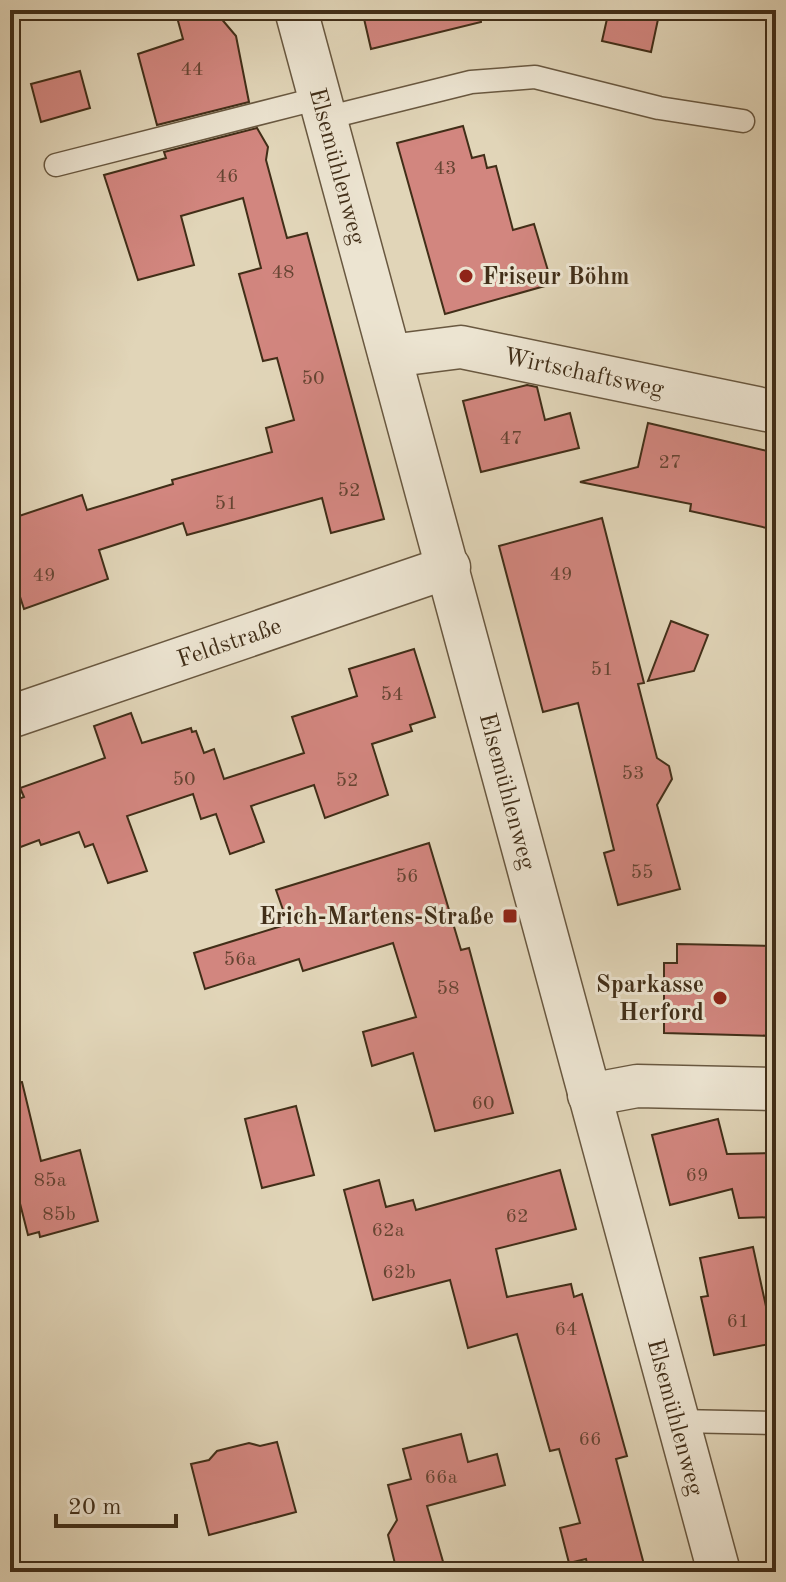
<svg xmlns="http://www.w3.org/2000/svg" width="786" height="1582" font-family="'Old Standard TT',serif">
	<rect width="100%" height="100%" fill="#e1d5b8"/>
	<filter id="stains"><feTurbulence type="fractalNoise" baseFrequency=".0025" numOctaves="4"/><feColorMatrix values="0 0 0 0 .2 0 0 0 0 .09 0 0 0 0 .02 0 0 0 .5 -.17"/></filter>
	<radialGradient id="worn" r=".72"><stop offset=".6" stop-color="#630" stop-opacity="0"/><stop offset="1" stop-color="#630" stop-opacity=".3"/></radialGradient>
	<!-- building -->
	<g fill="#d2867f" stroke="#412e18" stroke-width="2">
		<polygon points="175,10 214,10 236,36 249,102 157,125 138,54 183,39"/>
		<polygon points="362,10 480,10 481,22 371,49"/>
		<polygon points="609,10 660,10 651,52 602,41"/>
		<polygon points="80,71 90,108 41,122 31,84"/>
		<polygon points="463,126 472,158 484,155 487,168 496,166 513,230 534,224 552,284 445,314 397,143"/>
		<polygon points="257,128 268,147 266,160 287,238 307,233 384,519 331,533 322,498 187,535 183,523 99,550 108,579 24,609 10,566 10,519 82,495 87,510 173,484 172,480 272,452 266,428 294,420 277,358 263,361 239,274 261,268 243,198 181,216 194,265 138,280 104,175 166,158 164,152"/>
		<polygon points="527,385 537,387 545,420 570,413 579,448 481,472 463,401"/>
		<polygon points="648,423 776,453 776,530 690,511 691,504 580,482 638,467"/>
		<polygon points="602,518 644,683 638,684 657,758 669,766 672,779 657,805 680,889 618,905 604,853 614,850 578,703 543,712 499,546"/>
		<polygon points="671,621 708,635 694,671 648,681"/>
		<polygon points="414,649 435,717 410,725 412,731 372,744 388,795 325,818 314,785 251,806 264,842 230,854 216,814 201,819 193,794 127,816 147,871 108,883 93,844 85,847 79,832 41,845 39,840 10,851 10,802 24,797 20,788 105,758 94,726 131,713 142,743 191,728 192,732 196,731 204,753 214,749 224,779 304,753 292,717 357,696 349,669"/>
		<polygon points="429,843 461,950 469,948 513,1113 435,1131 413,1053 372,1066 363,1032 416,1017 393,943 303,971 299,959 205,989 194,953 288,924 276,890"/>
		<polygon points="677,944 776,946 776,1036 664,1033 664,963 677,963"/>
		<polygon points="22,1082 41,1161 80,1150 98,1221 40,1237 39,1232 28,1235 10,1164 10,1083"/>
		<polygon points="296,1106 314,1175 262,1188 245,1119"/>
		<polygon points="718,1119 727,1154 776,1153 776,1217 739,1218 732,1189 670,1205 652,1135"/>
		<polygon points="560,1170 576,1229 496,1249 507,1297 571,1284 574,1297 582,1294 627,1456 616,1459 646,1572 589,1572 586,1559 569,1563 560,1528 580,1523 559,1449 550,1451 517,1334 468,1348 450,1280 373,1300 344,1190 379,1180 386,1207 413,1200 416,1210"/>
		<polygon points="753,1247 774,1343 714,1355 701,1297 708,1296 700,1258"/>
		<polygon points="461,1434 468,1462 497,1454 505,1485 427,1506 446,1572 397,1572 388,1535 397,1520 388,1485 411,1479 403,1449"/>
		<polygon points="277,1442 296,1512 209,1535 191,1464 209,1460 217,1451 249,1443 260,1446"/>
	</g>
	<g fill="none" stroke-linecap="round" stroke-linejoin="round">
		<defs>
			<g id="lane">
				<polyline points="326,118 471,82 535,77 659,108 743,121"/>
				<polyline points="56,165 320,98"/>
				<polyline points="677,1421 776,1423"/>
			</g>
			<g id="street">
				<polyline points="296,10 719,1572"/>
				<polyline points="390,356 461,347 776,412"/>
				<polyline points="10,717 449,567"/>
				<polyline points="589,1095 637,1086 776,1089"/>
			</g>
		</defs>
		<!-- lane casing -->
		<use href="#lane" stroke="#695840" stroke-width="25"/>
		<!-- street casing -->
		<use href="#street" stroke="#695840" stroke-width="45"/>
		<!-- lane -->
		<use href="#lane" stroke="#ece4d1" stroke-width="22"/>
		<!-- street -->
		<use href="#street" stroke="#ece4d1" stroke-width="42"/>
	</g>
	<!-- markers -->
	<g fill="#8f2418" stroke="#ece4d1" stroke-width="3">
		<circle cx="466" cy="276" r="8"/>
		<rect x="502" y="908" width="16" height="16" rx="4"/>
		<circle cx="720" cy="998" r="8"/>
	</g>
	<g text-anchor="middle" stroke-width="6" stroke-linejoin="round" paint-order="stroke">
		<!-- number labels -->
		<g font-size="20" fill="#654432">
			<text x="192" y="75">44</text>
			<text x="445" y="174">43</text>
			<text x="227" y="182">46</text>
			<text x="283" y="278">48</text>
			<text x="313" y="384">50</text>
			<text x="511" y="444">47</text>
			<text x="670" y="468">27</text>
			<text x="349" y="496">52</text>
			<text x="226" y="509">51</text>
			<text x="561" y="580">49</text>
			<text x="44" y="581">49</text>
			<text x="602" y="675">51</text>
			<text x="392" y="700">54</text>
			<text x="633" y="779">53</text>
			<text x="184" y="785">50</text>
			<text x="347" y="786">52</text>
			<text x="642" y="878">55</text>
			<text x="407" y="882">56</text>
			<text x="240" y="965">56a</text>
			<text x="448" y="994">58</text>
			<text x="483" y="1109">60</text>
			<text x="697" y="1181">69</text>
			<text x="50" y="1186">85a</text>
			<text x="59" y="1220">85b</text>
			<text x="517" y="1222">62</text>
			<text x="388" y="1236">62a</text>
			<text x="399" y="1278">62b</text>
			<text x="738" y="1327">61</text>
			<text x="566" y="1335">64</text>
			<text x="590" y="1445">66</text>
			<text x="441" y="1483">66a</text>
		</g>
		<!-- street labels -->
		<g font-size="24" fill="#412e18" stroke="#ece4d1">
			<text transform="translate(338 166) rotate(75)" y="8">Elsemühlenweg</text>
			<text transform="translate(584 372) rotate(12)" y="8">Wirtschaftsweg</text>
			<text transform="translate(229 642) rotate(-19)" y="8">Feldstraße</text>
			<text transform="translate(508 791) rotate(75)" y="8">Elsemühlenweg</text>
			<text transform="translate(676 1417) rotate(75)" y="8">Elsemühlenweg</text>
		</g>
		<!-- poi labels -->
		<g font-size="24" font-weight="bold" fill="#412e18" stroke="#ece4d1" text-anchor="end">
			<text x="482" y="284" text-anchor="start">Friseur Böhm</text>
			<text x="494" y="924">Erich-Martens-Straße</text>
			<text x="704" y="992">Sparkasse<tspan x="704" dy="28">Herford</tspan></text>
		</g>
	</g>
	<!-- margin -->
	<rect width="786" height="1582" fill="none" stroke="#e1d5b8" stroke-width="40"/>
	<rect x="12" y="12" width="762" height="1558" fill="none" stroke="#412e18" stroke-width="4"/>
	<rect x="20" y="20" width="746" height="1542" fill="none" stroke="#412e18" stroke-width="2"/>
	<!-- scale -->
	<path d="M56 1514v12h120v-12" fill="none" stroke="#412e18" stroke-width="4"/>
	<text x="68" y="1514" font-size="24" fill="#412e18" stroke="#ece4d1" stroke-width="6" paint-order="stroke">20 m</text>
	<rect width="100%" height="100%" filter="url(#stains)"/>
	<rect width="100%" height="100%" fill="url(#worn)"/>
</svg>
